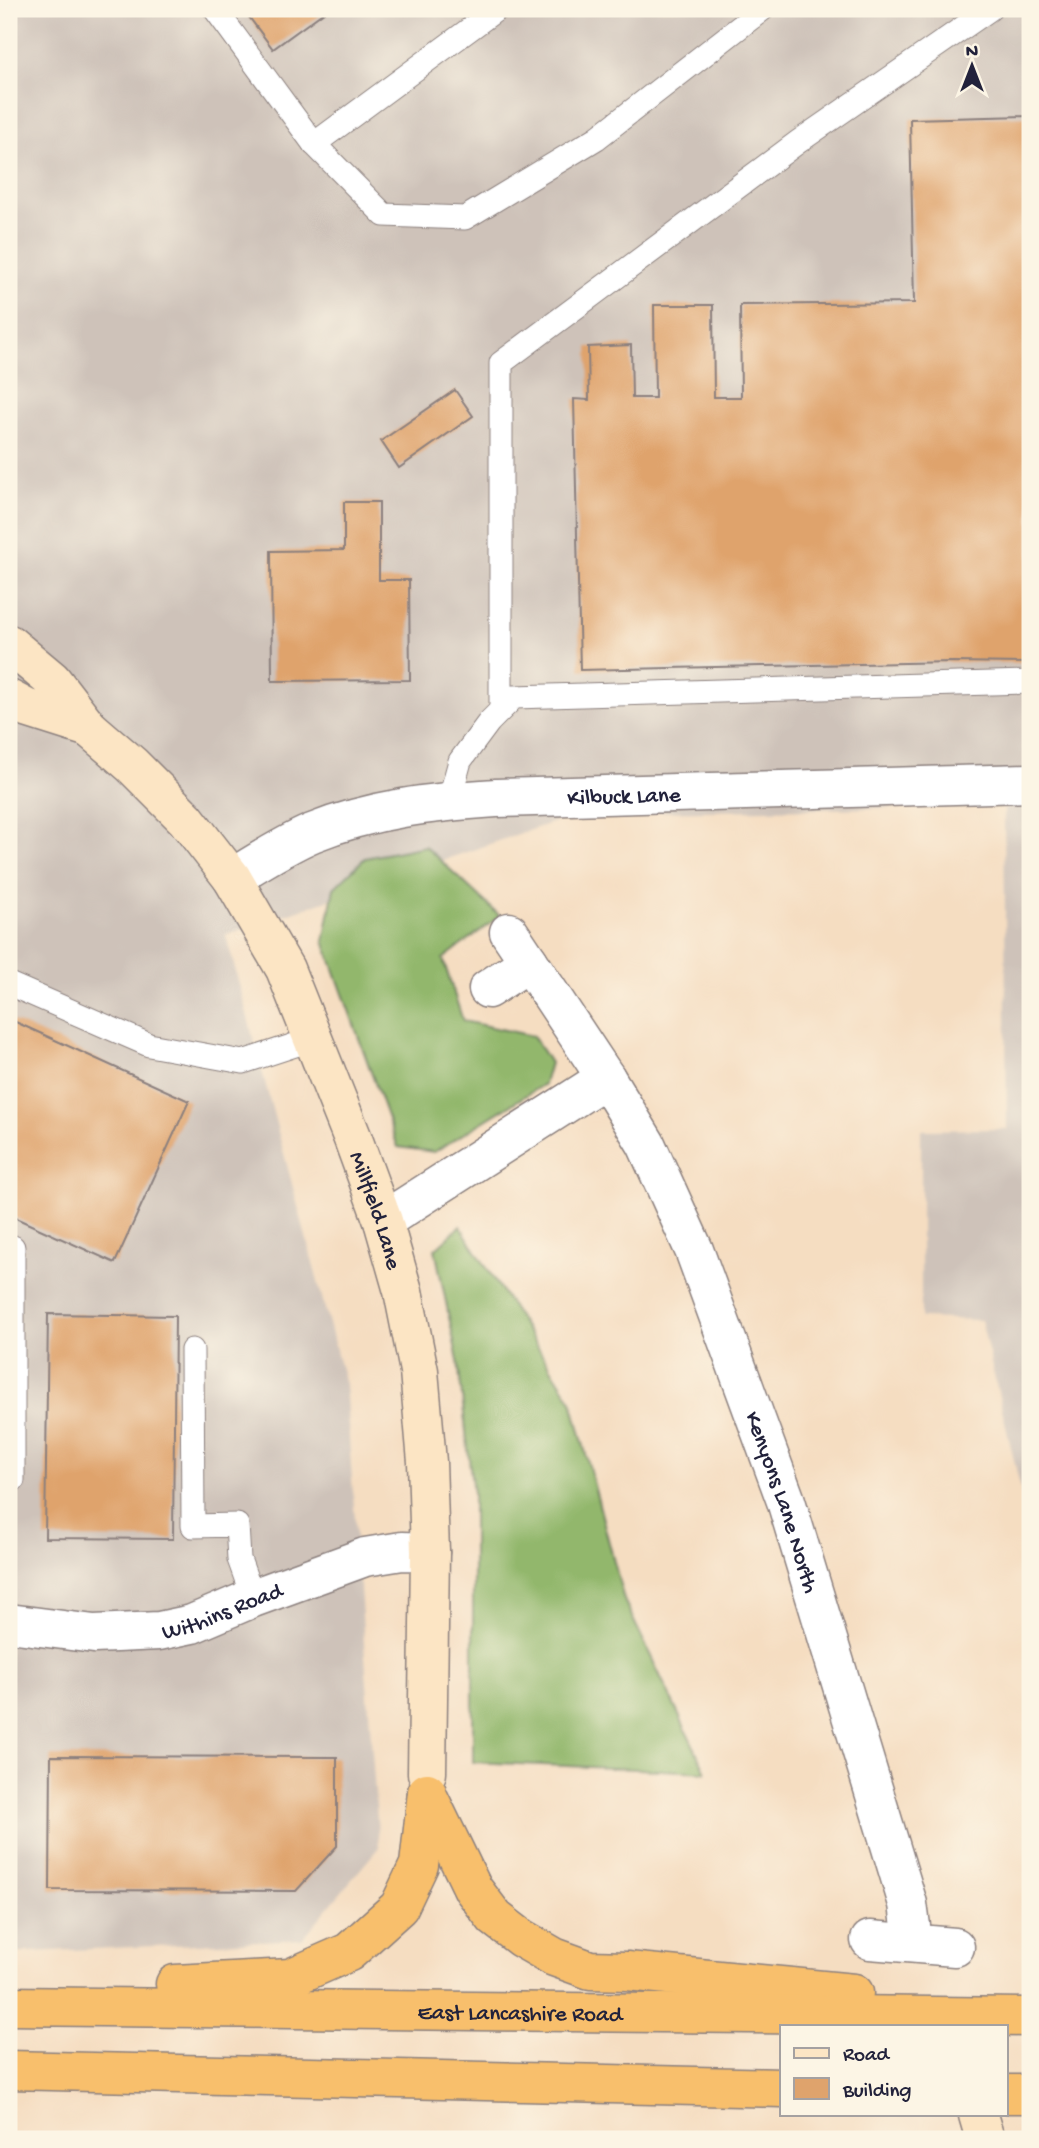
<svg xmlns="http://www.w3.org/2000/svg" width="1039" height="2148" font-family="'Gochi Hand',sans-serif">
	<rect width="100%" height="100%" fill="#fcf5e5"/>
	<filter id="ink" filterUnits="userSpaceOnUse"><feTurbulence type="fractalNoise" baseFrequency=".0143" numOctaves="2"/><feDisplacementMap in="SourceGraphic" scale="14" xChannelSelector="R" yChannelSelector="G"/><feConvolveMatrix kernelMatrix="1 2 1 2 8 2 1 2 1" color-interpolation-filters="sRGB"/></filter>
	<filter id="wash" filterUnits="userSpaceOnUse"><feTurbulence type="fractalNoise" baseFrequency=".00686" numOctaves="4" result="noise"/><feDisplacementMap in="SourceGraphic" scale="28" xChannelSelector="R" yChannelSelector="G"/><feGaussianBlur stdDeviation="1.57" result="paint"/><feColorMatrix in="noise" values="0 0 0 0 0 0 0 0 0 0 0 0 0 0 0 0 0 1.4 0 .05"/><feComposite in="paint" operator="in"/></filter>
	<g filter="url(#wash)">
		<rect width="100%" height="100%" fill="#f5ddc1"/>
		<!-- industrial -->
		<polygon fill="#cec2b9" points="9,9 1030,9 1030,1528 981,1320 921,1318 921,1130 1007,1129 1004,806 580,813 226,935 345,1384 379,1847 302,1939 9,1953"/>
		<!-- forest -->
		<g fill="#92b76c" stroke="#5a6c54" stroke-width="2">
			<polygon points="425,846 500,916 443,959 463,1021 533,1036 550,1063 544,1084 434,1152 398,1147 324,941 334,888 365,858"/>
			<polygon points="460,1226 572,1401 624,1600 706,1772 473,1762 473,1494 458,1361 435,1249"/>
		</g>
		<g id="blocks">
			<!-- building -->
			<g fill="#dfa36c">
				<polygon points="243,9 328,9 273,49"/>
				<polygon points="1030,116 1030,663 952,662 580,670 574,399 589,400 588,347 631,345 632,398 655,398 654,305 713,305 714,397 741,397 740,305 914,303 910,119"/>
				<polygon points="455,390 473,416 399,468 381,441"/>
				<polygon points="344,502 379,502 379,580 409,580 410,680 272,681 271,551 344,550"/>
				<polygon points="9,1019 189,1101 115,1263 9,1215"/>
				<polygon points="48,1314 175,1316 173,1539 45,1538"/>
				<polygon points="51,1756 337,1757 337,1846 296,1891 50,1890"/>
			</g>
		</g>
	</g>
	<g filter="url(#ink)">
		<use href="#blocks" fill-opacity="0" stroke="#8c807e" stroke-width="2"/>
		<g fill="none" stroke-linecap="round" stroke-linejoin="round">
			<defs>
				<g id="lane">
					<polyline points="215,9 314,144 497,9"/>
					<polyline points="314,144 384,215 465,218 597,138 763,9"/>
					<polyline points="501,709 501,363 798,142 990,9"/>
					<polyline points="449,801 460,761 489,722 514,697 1030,682"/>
					<polyline points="9,984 149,1045 243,1062 313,1039"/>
					<polyline points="9,1246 13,1247 13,1480"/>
					<polyline points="192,1350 193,1526 237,1525 239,1559 253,1598"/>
				</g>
				<g id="street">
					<path id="s1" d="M232,878C258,862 284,845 312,833C371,809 433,802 496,798L1030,783"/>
					<path id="s2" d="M529,962L606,1078L646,1144L694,1250L786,1501L908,1904L911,1926V1943"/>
					<polyline points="488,989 529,962 509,932"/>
					<polyline points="383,1221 606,1078"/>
					<path id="s3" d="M9,1623L94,1634L159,1631L192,1624L253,1598L365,1557L402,1551L430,1552"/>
					<polyline points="870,1940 955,1947"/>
				</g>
				<g id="secondary">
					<path id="s4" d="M9,644L52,680L89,728L132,765L186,819L232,878L285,969L353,1139L383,1221L403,1291L419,1371L427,1462L430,1552L427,1773"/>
					<polyline points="9,699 26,708 89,728"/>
					<polyline points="978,2115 985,2139"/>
				</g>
				<g id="highway">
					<polyline points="427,1794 473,1889 495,1918 521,1938 554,1957 590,1970 627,1971 854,1993"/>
					<polyline points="175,1984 290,1978 349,1952 399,1907 419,1865 427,1792"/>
					<path id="s5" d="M9,2006L1030,2017"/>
					<polyline points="9,2070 782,2088"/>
					<polyline points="1006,2094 1030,2094"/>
				</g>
			</defs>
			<!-- lane casing -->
			<use href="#lane" stroke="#8c807e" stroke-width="25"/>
			<!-- street casing -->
			<use href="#street" stroke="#8c807e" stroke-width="41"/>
			<!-- secondary casing -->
			<use href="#secondary" stroke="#8c807e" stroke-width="41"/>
			<!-- highway casing -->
			<use href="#highway" stroke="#8c807e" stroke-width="41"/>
			<!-- lane -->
			<use href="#lane" stroke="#fff" stroke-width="23"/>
			<!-- street -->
			<use href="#street" stroke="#fff" stroke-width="38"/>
			<!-- secondary -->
			<use href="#secondary" stroke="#fce5c4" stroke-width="38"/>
			<!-- highway -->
			<use href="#highway" stroke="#f8bf6c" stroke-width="38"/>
		</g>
	</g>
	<g text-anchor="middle" stroke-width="6" stroke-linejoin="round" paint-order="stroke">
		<!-- street labels -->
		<g font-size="23" fill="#22223b" stroke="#fcf5e5">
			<text dy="8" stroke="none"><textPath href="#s1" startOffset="408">Kilbuck Lane</textPath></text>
			<text dy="8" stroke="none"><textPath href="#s4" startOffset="688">Millfield Lane</textPath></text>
			<text dy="8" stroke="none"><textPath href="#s2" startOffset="600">Kenyons Lane North</textPath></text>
			<text dy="8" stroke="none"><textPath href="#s3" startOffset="217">Withins Road</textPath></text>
			<text dy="8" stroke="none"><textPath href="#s5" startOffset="511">East Lancashire Road</textPath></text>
		</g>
	</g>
	<!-- margin -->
	<rect width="1039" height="2148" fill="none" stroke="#fcf5e5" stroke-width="35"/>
	<!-- legend -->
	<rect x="780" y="2025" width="228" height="91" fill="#fcf5e5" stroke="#a5a1a1" stroke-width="2"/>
	<rect x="794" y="2048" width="35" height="10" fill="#fce5c4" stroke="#a5a1a1" stroke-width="2"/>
	<text x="843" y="2060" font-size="21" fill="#22223b">Road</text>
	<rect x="794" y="2078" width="35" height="21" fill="#dfa36c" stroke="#a5a1a1" stroke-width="2"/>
	<text x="843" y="2096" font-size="21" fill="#22223b">Building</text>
	<!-- north arrow -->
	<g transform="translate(972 66)" stroke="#fcf5e5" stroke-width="5" paint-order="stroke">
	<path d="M0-5L12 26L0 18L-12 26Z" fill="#22223b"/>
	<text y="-10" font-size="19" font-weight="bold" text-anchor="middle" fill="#22223b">N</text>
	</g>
</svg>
